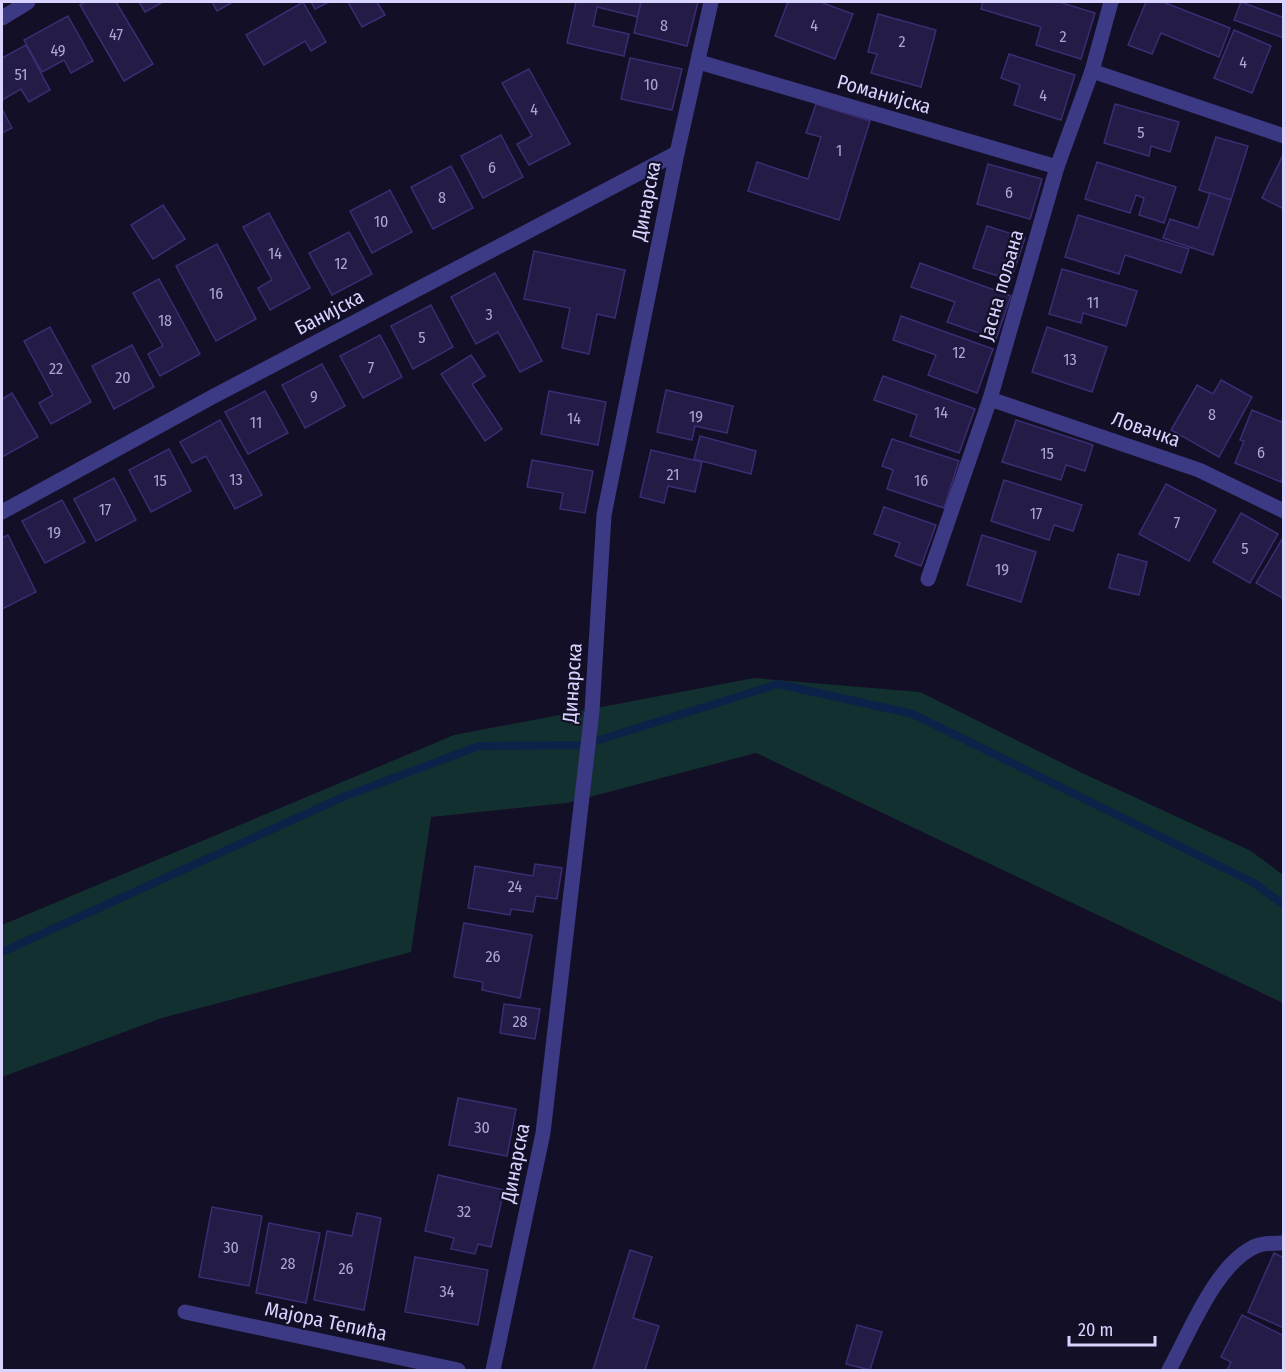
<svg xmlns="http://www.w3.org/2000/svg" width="1285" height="1372" font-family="'Fira Sans Condensed',sans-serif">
	<rect width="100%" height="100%" fill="#130f26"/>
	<!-- green -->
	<polygon fill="#12302f" points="754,678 920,692 1080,772 1251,851 1283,875 1283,1003 756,753 567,803 431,817 411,952 162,1018 2,1077 2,925 454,735"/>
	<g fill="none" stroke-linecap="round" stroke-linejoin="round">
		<!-- stream -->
		<polyline stroke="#0c2248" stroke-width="8" points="2,952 343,797 479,746 583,745 778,684 913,714 1254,883 1284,905"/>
	</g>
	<!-- building -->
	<g fill="#241b47" stroke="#3b2d73" stroke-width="1.5">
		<polygon points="85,2 116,2 153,64 124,81 80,5"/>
		<polygon points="139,2 163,2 145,12"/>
		<polygon points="212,2 233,2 217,11"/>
		<polygon points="303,2 326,42 311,51 305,41 264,65 246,35"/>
		<polygon points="311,2 329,2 315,9"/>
		<polygon points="348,2 377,2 385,15 362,27"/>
		<polygon points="576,2 641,2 638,17 597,7 593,26 629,34 624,56 567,43"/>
		<polygon points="641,2 698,2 687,46 634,33"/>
		<polygon points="788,2 820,2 853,14 835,59 775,36"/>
		<polygon points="983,2 1059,2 1095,13 1081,59 1036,45 1041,27 981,9"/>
		<polygon points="1146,2 1163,2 1230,28 1219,57 1161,33 1152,54 1128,45"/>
		<polygon points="1241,2 1282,17 1284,12 1284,38 1234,20"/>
		<polygon points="878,14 936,30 921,87 871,73 877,54 868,52"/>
		<polygon points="68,16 93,61 71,73 64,60 42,72 24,40"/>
		<polygon points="1234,30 1271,46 1252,93 1214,78"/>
		<polygon points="26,45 50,90 29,102 21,89 2,100 2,58"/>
		<polygon points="1009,54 1075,75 1061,120 1014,105 1020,85 1001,78"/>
		<polygon points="630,58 682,69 672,110 621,99"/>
		<polygon points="529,69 570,144 529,165 517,144 532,136 502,83"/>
		<polygon points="816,104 870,121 839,220 748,191 757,162 808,179 821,137 806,133"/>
		<polygon points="1115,104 1179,122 1170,152 1151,146 1149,156 1104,143"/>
		<polygon points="2,109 12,128 2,133"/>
		<polygon points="501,135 523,177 483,198 461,156"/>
		<polygon points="1216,137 1248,146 1231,200 1199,190"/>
		<polygon points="1283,155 1284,155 1284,209 1262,198"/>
		<polygon points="1097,162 1176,187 1164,223 1139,215 1144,198 1136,195 1130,213 1085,199"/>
		<polygon points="988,164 1042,179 1030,219 977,204"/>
		<polygon points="451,166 473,208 433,229 411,187"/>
		<polygon points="390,190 412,232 372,253 350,211"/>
		<polygon points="1210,193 1231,200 1213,255 1163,238 1170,219 1198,228"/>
		<polygon points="163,205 185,239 153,259 131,225"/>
		<polygon points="269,213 310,288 270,310 258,288 272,280 243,227"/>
		<polygon points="1078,215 1189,249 1181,273 1125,255 1119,274 1065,257"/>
		<polygon points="987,226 1025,238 1011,280 973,268"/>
		<polygon points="349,232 372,274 332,295 309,253"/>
		<polygon points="217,244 256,319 216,341 176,266"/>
		<polygon points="534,251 625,270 615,318 597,314 589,354 562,348 570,308 524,299"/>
		<polygon points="920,263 1011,296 996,339 947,322 955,302 911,287"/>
		<polygon points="1062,269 1137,291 1126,326 1083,313 1081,323 1049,314"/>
		<polygon points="495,273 542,361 520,372 498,332 476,344 451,297"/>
		<polygon points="159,279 200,354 160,376 148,354 163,346 133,293"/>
		<polygon points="431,305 453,347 413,369 391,326"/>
		<polygon points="901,316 993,349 977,393 928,375 936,355 893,340"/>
		<polygon points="50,327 91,402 51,424 39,403 53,395 24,341"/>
		<polygon points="1047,327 1107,347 1092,392 1032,372"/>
		<polygon points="380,335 402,377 363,398 340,356"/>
		<polygon points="132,345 154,387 114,409 92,366"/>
		<polygon points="471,355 485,376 472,384 502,429 485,441 441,374"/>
		<polygon points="322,364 345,406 305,428 282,385"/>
		<polygon points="883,376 975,409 959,453 910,436 917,415 874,400"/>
		<polygon points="1221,380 1252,397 1219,457 1171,430 1197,385 1213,394"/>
		<polygon points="666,390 733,406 727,433 695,426 692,440 657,432"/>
		<polygon points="265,391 288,433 248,454 225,412"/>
		<polygon points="549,391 606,402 598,445 541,434"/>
		<polygon points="12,393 38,437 2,457 2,399"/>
		<polygon points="1252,410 1284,423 1284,475 1281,482 1235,463 1244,441 1240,440"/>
		<polygon points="220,420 262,495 235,509 206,456 192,463 180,442"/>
		<polygon points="1016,420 1093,445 1085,471 1066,465 1061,480 1002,462"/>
		<polygon points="700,436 756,451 751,474 694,459"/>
		<polygon points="892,439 959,461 944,508 887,489 893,470 882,466"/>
		<polygon points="169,449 191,491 151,512 129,470"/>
		<polygon points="651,450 702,462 695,492 668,486 664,503 640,497"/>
		<polygon points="532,460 593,471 585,513 560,509 563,493 527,487"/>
		<polygon points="114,478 136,520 96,541 74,499"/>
		<polygon points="1004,480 1082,505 1073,531 1054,525 1049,540 991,521"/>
		<polygon points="1166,484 1216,510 1189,561 1139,534"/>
		<polygon points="62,500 85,542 45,563 22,521"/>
		<polygon points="884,507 936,525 921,566 895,556 900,543 874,534"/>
		<polygon points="1241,513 1278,534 1250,583 1213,562"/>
		<polygon points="8,535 36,592 2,609 2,538"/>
		<polygon points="982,535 1036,552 1021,602 967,585"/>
		<polygon points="1284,536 1284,599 1256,583"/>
		<polygon points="1118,554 1147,562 1139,595 1109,588"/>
		<polygon points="535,864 562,868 557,899 536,896 533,912 511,909 510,915 468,908 475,866 533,876"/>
		<polygon points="464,923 532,935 520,998 482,990 483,982 454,977"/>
		<polygon points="504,1004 540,1009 535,1039 500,1033"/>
		<polygon points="458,1098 516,1109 507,1156 449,1145"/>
		<polygon points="438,1175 504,1190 491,1247 478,1244 475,1254 451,1249 454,1238 425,1231"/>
		<polygon points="212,1207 262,1216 249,1286 199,1277"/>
		<polygon points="357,1213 381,1218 364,1310 314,1300 327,1231 352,1236"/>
		<polygon points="269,1223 320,1233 306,1303 256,1293"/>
		<polygon points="630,1250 652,1257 633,1318 659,1326 645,1370 593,1370"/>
		<polygon points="1274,1253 1284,1258 1284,1328 1248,1312"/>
		<polygon points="415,1257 488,1270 478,1325 405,1312"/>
		<polygon points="1242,1315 1284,1336 1284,1370 1227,1370 1231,1362 1221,1357"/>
		<polygon points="857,1325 882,1332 870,1370 846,1364"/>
	</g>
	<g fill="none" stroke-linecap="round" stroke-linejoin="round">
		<!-- minor -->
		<g stroke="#3d3a85" stroke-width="15">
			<polyline points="2,18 28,2"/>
			<polyline points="699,62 1057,167"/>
			<polyline points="1092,71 1284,136"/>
			<polyline points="990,399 1199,470 1284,511"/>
			<polyline points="2,512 214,396 677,153"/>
			<polyline points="928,579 990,399 1057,167 1092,71 1111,2"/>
			<polyline points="185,1312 458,1370"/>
			<polyline points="493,1370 543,1133 592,711 604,515 677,153 711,2"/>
			<path d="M1169,1370C1189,1334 1216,1263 1256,1246C1263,1243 1275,1243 1284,1243"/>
		</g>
	</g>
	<g text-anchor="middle" stroke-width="4.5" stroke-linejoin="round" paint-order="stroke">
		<!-- number labels -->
		<g font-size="16" fill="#aca6d1">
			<text x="664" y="31">8</text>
			<text x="814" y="31">4</text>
			<text x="116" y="40">47</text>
			<text x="1063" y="42">2</text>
			<text x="902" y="47">2</text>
			<text x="58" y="56">49</text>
			<text x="1243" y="68">4</text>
			<text x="21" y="80">51</text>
			<text x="651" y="90">10</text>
			<text x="1043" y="101">4</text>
			<text x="534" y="115">4</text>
			<text x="1141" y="138">5</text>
			<text x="839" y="156">1</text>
			<text x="492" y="173">6</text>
			<text x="1009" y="198">6</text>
			<text x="442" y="203">8</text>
			<text x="381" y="227">10</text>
			<text x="275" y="259">14</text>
			<text x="341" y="269">12</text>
			<text x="216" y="299">16</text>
			<text x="1093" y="308">11</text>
			<text x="489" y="320">3</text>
			<text x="165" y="326">18</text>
			<text x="422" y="343">5</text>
			<text x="959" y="358">12</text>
			<text x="1070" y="365">13</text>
			<text x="371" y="373">7</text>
			<text x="56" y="374">22</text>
			<text x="123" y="383">20</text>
			<text x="314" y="402">9</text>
			<text x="941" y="418">14</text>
			<text x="1212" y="420">8</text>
			<text x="696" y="422">19</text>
			<text x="574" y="424">14</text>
			<text x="256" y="428">11</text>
			<text x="1261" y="458">6</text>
			<text x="1047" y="459">15</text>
			<text x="673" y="480">21</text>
			<text x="236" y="485">13</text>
			<text x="160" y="486">15</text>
			<text x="921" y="486">16</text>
			<text x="105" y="515">17</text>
			<text x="1036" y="519">17</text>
			<text x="1177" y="528">7</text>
			<text x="54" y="538">19</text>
			<text x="1245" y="554">5</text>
			<text x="1002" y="575">19</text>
			<text x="515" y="892">24</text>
			<text x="493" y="962">26</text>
			<text x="520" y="1027">28</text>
			<text x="482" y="1133">30</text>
			<text x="464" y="1217">32</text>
			<text x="231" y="1253">30</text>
			<text x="288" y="1269">28</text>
			<text x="346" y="1274">26</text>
			<text x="447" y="1297">34</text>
		</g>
		<!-- street labels -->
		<g font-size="20" fill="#d9d4ff" stroke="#130f26">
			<text transform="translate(884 94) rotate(16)" y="7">Романијска</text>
			<text transform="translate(646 201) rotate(-79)" y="7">Динарска</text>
			<text transform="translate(1001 285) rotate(-74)" y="7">Јасна пољана</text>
			<text transform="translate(329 312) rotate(-28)" y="7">Банијска</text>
			<text transform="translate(1146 429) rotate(19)" y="7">Ловачка</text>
			<text transform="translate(572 683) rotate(-86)" y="7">Динарска</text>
			<text transform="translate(515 1163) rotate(-79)" y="7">Динарска</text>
			<text transform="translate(326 1321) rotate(12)" y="7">Мајора Тепића</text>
		</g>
	</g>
	<!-- border -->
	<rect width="1285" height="1372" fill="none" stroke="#d9d4ff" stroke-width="6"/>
	<!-- scale -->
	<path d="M1069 1336v9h86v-9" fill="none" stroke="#d9d4ff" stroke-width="3"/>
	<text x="1078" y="1336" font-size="18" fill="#d9d4ff" stroke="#130f26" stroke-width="4.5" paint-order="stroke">20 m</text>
</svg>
